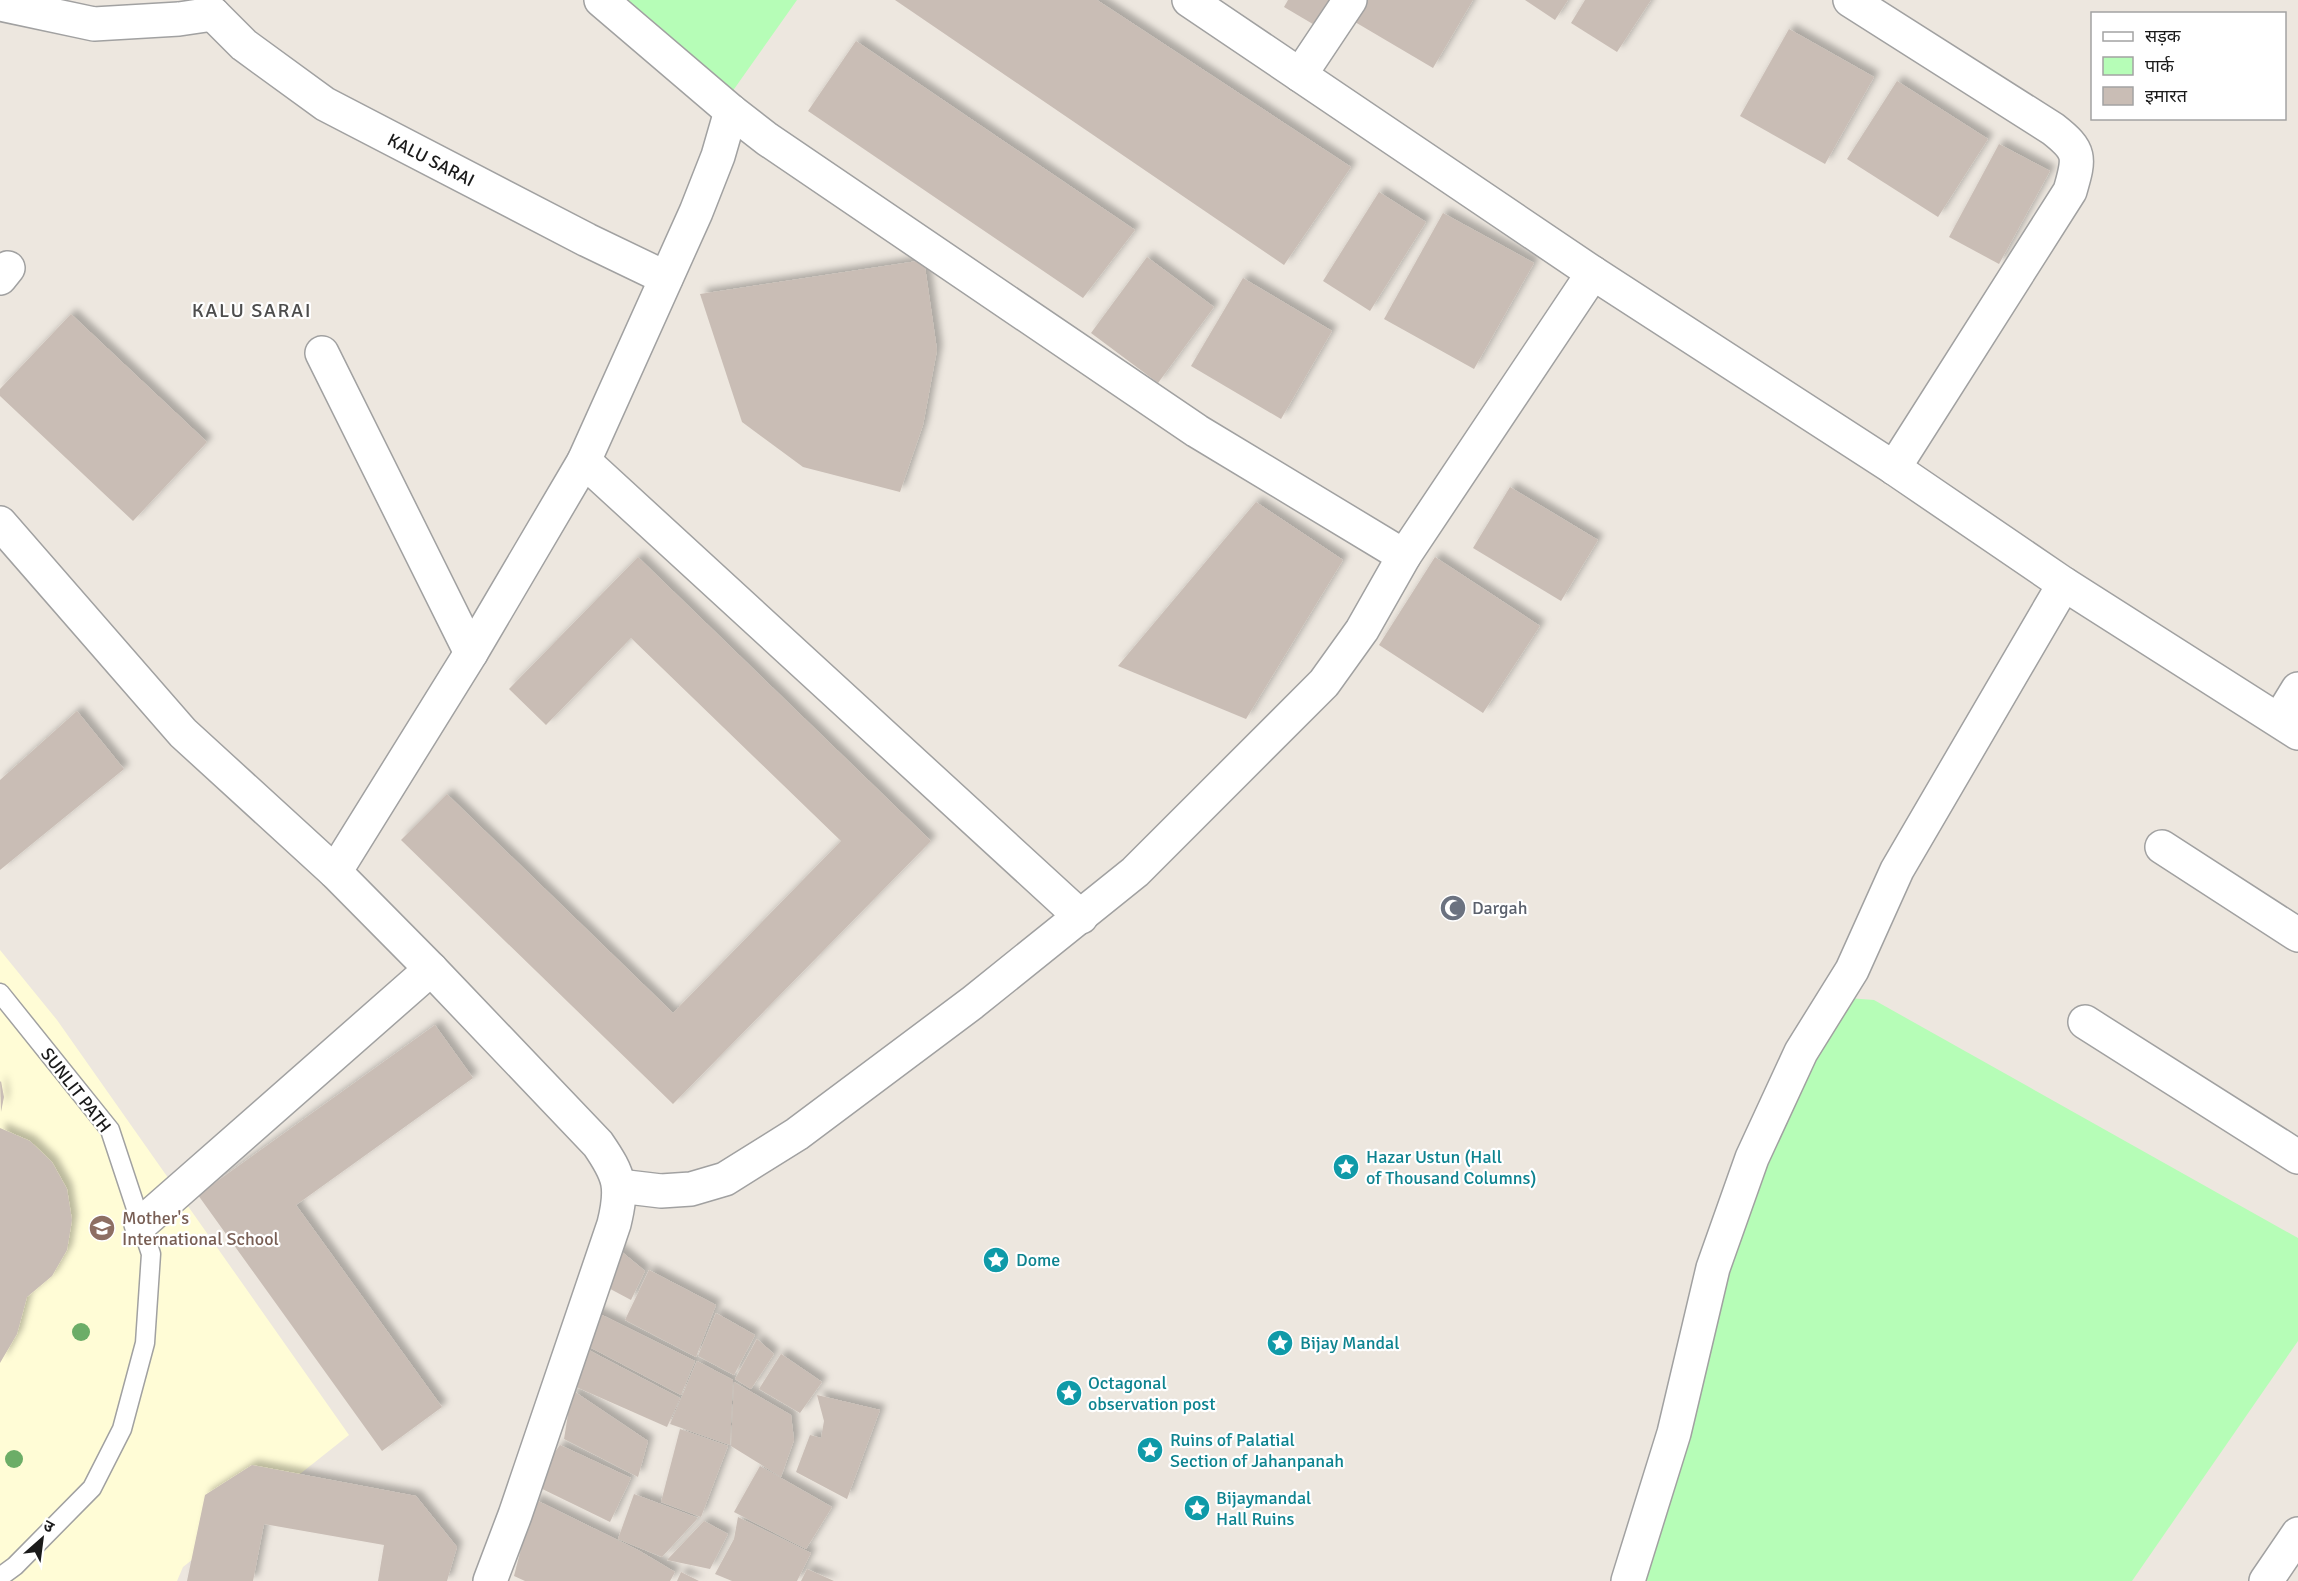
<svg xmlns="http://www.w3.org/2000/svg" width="2298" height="1581" font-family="Signika,'Noto Sans Devanagari',sans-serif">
	<defs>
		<filter id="shadow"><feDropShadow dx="5.5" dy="-5.5" stdDeviation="3" flood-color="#0004"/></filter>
	</defs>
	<rect width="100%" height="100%" fill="#ede7df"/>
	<!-- education -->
	<polygon fill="#fffcd6" points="0,950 57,1020 349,1435 183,1567 177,1581 0,1581"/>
	<!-- park -->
	<g fill="#b6fdb7">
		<polygon points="625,0 797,0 732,92 646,15"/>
		<polygon points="1835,997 1874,1000 2298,1238 2298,1341 2132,1581 1628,1581 1713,1268"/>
	</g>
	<!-- building -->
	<g fill="#c9bdb5" filter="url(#shadow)">
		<polygon points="895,0 1097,0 1351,167 1284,265"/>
		<polygon points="1288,0 1341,0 1323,30 1284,7"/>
		<polygon points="1367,0 1473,0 1433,68 1355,22"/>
		<polygon points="1525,0 1568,0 1555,20"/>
		<polygon points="1585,0 1651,0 1617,52 1571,23"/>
		<polygon points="1789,29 1874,77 1825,164 1740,116"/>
		<polygon points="856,41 1135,230 1083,298 808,111"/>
		<polygon points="1897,81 1988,139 1938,217 1847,159"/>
		<polygon points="1999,144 2050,171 1999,264 1949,237"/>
		<polygon points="1379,192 1426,222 1370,311 1323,281"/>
		<polygon points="1443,213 1534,263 1474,369 1384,319"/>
		<polygon points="1147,257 1214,307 1158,383 1091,333"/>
		<polygon points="924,260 937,350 923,425 900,492 803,467 742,422 700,294"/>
		<polygon points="1243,278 1332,331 1281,419 1191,366"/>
		<polygon points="71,314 207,442 133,521 0,396 0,389"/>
		<polygon points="1510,487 1598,540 1561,601 1473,548"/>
		<polygon points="1256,502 1343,560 1246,719 1118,666"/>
		<polygon points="638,557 931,841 673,1104 401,840 447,794 673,1013 841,841 631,638 546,725 509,689"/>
		<polygon points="1435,557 1540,626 1483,713 1379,645"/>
		<polygon points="77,711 124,769 0,870 0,780"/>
		<polygon points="435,1025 473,1078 296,1205 442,1407 382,1451 198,1195"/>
		<polygon points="1,1081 4,1097 1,1112 0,1082"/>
		<polygon points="0,1128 30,1141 52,1162 67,1189 72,1220 67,1250 52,1276 27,1297 17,1334 0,1363"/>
		<polygon points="616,1247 645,1271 631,1300 601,1284"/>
		<polygon points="649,1270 716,1305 696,1357 625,1320"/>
		<polygon points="588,1308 695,1361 681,1395 582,1343"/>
		<polygon points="716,1313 755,1335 734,1375 698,1356"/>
		<polygon points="757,1339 774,1354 751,1389 735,1379"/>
		<polygon points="581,1346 680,1398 667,1427 574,1386"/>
		<polygon points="781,1354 822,1382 800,1413 759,1389"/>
		<polygon points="697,1361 733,1380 730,1445 670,1424"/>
		<polygon points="734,1382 791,1415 794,1440 781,1477 731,1446"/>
		<polygon points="572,1390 648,1441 638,1477 564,1439"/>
		<polygon points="817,1395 880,1410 847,1499 796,1472 810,1435 821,1438 824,1421"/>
		<polygon points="680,1429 728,1446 701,1517 661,1502"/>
		<polygon points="560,1445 631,1478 610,1522 532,1484"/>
		<polygon points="252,1465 416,1496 457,1547 447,1581 378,1581 384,1545 264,1524 253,1581 187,1581 205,1495"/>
		<polygon points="760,1466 832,1507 806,1549 734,1512"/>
		<polygon points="634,1494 698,1518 662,1557 618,1539"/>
		<polygon points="534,1499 638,1550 675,1572 670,1581 525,1581 514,1576"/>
		<polygon points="738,1517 811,1553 797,1581 732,1581 715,1574 734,1539"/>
		<polygon points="704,1521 728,1534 710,1569 667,1560"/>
		<polygon points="807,1569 834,1581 801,1581"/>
		<polygon points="681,1572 699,1581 677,1581"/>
	</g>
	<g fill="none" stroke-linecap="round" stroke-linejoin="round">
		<defs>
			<polyline id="lane" points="0,993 110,1130 151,1254 145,1343 122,1429 92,1488 15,1566 0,1577"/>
			<g id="street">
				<polyline points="601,0 731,111 767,139 1197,431 1404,556"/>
				<polyline points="1189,0 1593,273 1894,468 2064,584 2298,733"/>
				<path d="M1850,0L2053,129C2081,151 2080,157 2070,191L1894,468"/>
				<polyline points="0,4 94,24 179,19 213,14"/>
				<polyline points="213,14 244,45 325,104 587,240 666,278"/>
				<polyline points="1300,75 1350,0"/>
				<polyline points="0,278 8,268"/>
				<polyline points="322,353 471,653"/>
				<polyline points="584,461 1081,917"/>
				<path d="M0,523L183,733L335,872L431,969L598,1144C620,1176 623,1187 614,1224L515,1515L490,1581"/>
				<polyline points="2279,720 2298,689"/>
				<polyline points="2162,847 2298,935"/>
				<polyline points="335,872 471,653 584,461 696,212 718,156 731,111"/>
				<polyline points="2085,1022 2298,1157"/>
				<polyline points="619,1186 661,1191 691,1189 725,1179 797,1134 972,1003 1135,872 1324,683 1362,630 1404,556 1593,273"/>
				<polyline points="141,1224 431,969"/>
				<polyline points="1628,1581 1674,1433 1713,1268 1752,1158 1801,1052 1852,970 1897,870 2064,584"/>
				<polyline points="2266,1581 2298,1534"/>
			</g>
		</defs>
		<!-- lane casing -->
		<use href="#lane" stroke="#a1a1a1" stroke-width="21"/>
		<!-- street casing -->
		<use href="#street" stroke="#a1a1a1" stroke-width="36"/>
		<!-- lane -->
		<use href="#lane" stroke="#fff" stroke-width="18"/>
		<!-- street -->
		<use href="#street" stroke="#fff" stroke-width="33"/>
	</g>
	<!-- trees -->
	<g fill="#6cad67">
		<circle cx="81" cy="1332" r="9"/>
		<circle cx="14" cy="1459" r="9"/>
	</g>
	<!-- icons -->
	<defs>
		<symbol id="mosque-disc" viewBox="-11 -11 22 22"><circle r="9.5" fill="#6b7280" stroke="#fff"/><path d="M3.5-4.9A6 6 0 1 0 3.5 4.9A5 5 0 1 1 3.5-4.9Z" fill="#fff"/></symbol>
		<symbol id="sight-disc" viewBox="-11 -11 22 22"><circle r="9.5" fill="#0f9aa8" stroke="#fff"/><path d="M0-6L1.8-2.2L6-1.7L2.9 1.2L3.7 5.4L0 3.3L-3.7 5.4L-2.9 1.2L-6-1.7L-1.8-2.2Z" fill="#fff"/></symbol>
		<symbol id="school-disc" viewBox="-11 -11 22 22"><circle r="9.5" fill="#8d6e63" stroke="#fff"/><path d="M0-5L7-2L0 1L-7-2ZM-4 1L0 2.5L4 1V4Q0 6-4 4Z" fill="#fff"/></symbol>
	</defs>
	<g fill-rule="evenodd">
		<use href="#mosque-disc" x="1438" y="893" width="30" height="30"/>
		<use href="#sight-disc" x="1331" y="1152" width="30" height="30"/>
		<use href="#school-disc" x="87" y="1213" width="30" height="30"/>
		<use href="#sight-disc" x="981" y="1245" width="30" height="30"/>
		<use href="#sight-disc" x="1265" y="1328" width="30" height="30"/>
		<use href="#sight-disc" x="1054" y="1378" width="30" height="30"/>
		<use href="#sight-disc" x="1135" y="1435" width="30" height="30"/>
		<use href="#sight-disc" x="1182" y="1493" width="30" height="30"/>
	</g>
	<g text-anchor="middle" stroke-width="4.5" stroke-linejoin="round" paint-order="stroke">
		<!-- street labels -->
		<g font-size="18" fill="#1a1a1a" stroke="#fff">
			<text transform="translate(431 160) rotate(27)" y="6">KALU SARAI</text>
			<text transform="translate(76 1090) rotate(52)" y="6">SUNLIT PATH</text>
		</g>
		<!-- worship labels -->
		<g font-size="18" fill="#5b616d" stroke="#fff" text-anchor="start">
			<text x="1472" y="914">Dargah</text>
		</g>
		<!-- culture labels -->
		<g font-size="18" fill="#0d838f" stroke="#fff" text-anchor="start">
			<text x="1366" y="1163">Hazar Ustun (Hall<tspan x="1366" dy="21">of Thousand Columns)</tspan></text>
			<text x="1016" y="1266">Dome</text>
			<text x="1300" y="1349">Bijay Mandal</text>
			<text x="1088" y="1389">Octagonal<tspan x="1088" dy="21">observation post</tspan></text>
			<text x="1170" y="1446">Ruins of Palatial<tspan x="1170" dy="21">Section of Jahanpanah</tspan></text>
			<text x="1216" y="1504">Bijaymandal<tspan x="1216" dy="21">Hall Ruins</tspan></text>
		</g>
		<!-- education labels -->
		<g font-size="18" fill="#785e54" stroke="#fff" text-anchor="start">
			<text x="122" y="1224">Mother's<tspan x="122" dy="21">International School</tspan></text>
		</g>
		<!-- neighbourhood labels -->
		<g font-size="20" letter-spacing="1.5" fill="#4d4d4d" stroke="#fff">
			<text x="252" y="317">KALU SARAI</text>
		</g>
	</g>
	<!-- legend -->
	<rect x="2091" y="12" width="195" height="108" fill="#ffffff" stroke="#a3a3a3" stroke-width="1.5"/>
	<rect x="2103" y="32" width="30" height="9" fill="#ffffff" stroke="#a3a3a3" stroke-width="1.5"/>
	<text x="2145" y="42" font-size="18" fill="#1a1a1a">सड़क</text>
	<rect x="2103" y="57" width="30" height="18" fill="#b6fdb7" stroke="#a3a3a3" stroke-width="1.5"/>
	<text x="2145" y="72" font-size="18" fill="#1a1a1a">पार्क</text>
	<rect x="2103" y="87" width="30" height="18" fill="#c9bdb5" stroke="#a3a3a3" stroke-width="1.5"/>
	<text x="2145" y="102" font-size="18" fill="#1a1a1a">इमारत</text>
	<!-- north arrow -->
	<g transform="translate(42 1539) rotate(28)" stroke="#ffffff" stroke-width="4.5" paint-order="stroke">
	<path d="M0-4.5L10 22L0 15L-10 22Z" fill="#1a1a1a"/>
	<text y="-9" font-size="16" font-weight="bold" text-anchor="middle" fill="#1a1a1a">उ</text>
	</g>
</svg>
